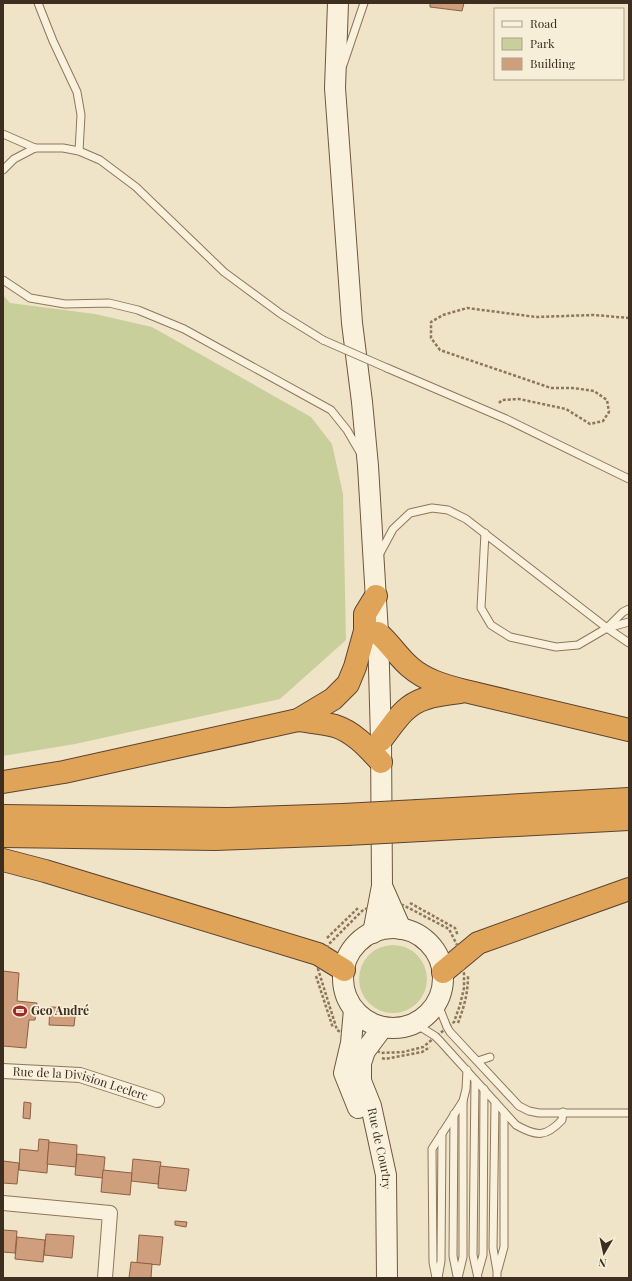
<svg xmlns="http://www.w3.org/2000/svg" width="632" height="1281" font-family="'Playfair Display',serif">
	<rect width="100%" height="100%" fill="#f0e4c8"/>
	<!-- green -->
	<g fill="#c9cf9b">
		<polygon points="3,295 10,303 95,314 152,327 311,417 332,444 343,494 346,640 280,699 75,744 3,756"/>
		<circle cx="393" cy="979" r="34"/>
	</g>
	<!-- building -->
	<g fill="#cf9f7d" stroke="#8d5f41">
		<polygon points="430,3 464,3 462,11 430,7"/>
		<polygon points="3,971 19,973 17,1001 37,1003 35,1020 29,1020 26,1048 3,1046"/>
		<polygon points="50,1007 76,1008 74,1026 49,1025"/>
		<polygon points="24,1102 31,1103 30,1119 23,1118"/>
		<polygon points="39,1139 49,1140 47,1173 19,1170 20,1149 38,1151"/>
		<polygon points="49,1142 77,1145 76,1167 47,1164"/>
		<polygon points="77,1154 105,1157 103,1178 75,1175"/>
		<polygon points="133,1159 161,1162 158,1184 131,1181"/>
		<polygon points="3,1161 19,1163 17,1184 3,1183"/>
		<polygon points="160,1166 189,1169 186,1191 158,1188"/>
		<polygon points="103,1170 132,1173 130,1195 101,1192"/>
		<polygon points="175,1221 187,1222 186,1227 175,1225"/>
		<polygon points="3,1230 17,1231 15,1253 3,1252"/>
		<polygon points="46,1234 74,1236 72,1258 44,1255"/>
		<polygon points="139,1235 163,1237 160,1265 137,1263"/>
		<polygon points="17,1237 45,1240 43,1262 15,1259"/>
		<polygon points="131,1262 152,1264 151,1278 129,1278"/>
	</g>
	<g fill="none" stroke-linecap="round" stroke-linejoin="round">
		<defs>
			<g id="lane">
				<polyline points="38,3 53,41 77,92 81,115 79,151"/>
				<polyline points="343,65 364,3"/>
				<polyline points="3,134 35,148"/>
				<polyline points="3,170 14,159 35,148 63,148 79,151 100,160 136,187 224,272 281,314 323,340"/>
				<polyline points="3,280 30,298 65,304 109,303 138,310 184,329 331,410 347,430 361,454"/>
				<polyline points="387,368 506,419 629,479"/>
				<polyline points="485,533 481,608 491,625 510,637 556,647 578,645 607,628 623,612 629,609"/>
				<polyline points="379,555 393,529 410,513 432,508 448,510 466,519 607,628 629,643"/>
				<polyline points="607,628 629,622"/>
				<polyline points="437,1002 447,1027 450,1032 519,1106 529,1111 539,1113 629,1113"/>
				<path d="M414,1023L435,1036L440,1041L516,1125C537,1137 546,1137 562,1120L563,1112"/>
				<polyline points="478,1061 490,1057"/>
				<polyline points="475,1080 473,1255 478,1278"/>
				<polyline points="495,1102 493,1248 497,1271 497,1278"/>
				<polyline points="454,1114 453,1256 457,1276"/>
				<polyline points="498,1269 504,1247 504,1112"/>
				<polyline points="478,1273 483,1255 484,1089"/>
				<polyline points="436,1278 433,1262 432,1149 463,1101 466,1089 467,1070"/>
				<polyline points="438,1278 441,1261 442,1133"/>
				<polyline points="458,1278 463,1257 463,1101"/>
			</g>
			<g id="street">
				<path id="s1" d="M3,1071L80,1075L157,1100"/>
				<polyline points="3,1203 110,1213 105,1278"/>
			</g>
			<g id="secondary">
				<polyline points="338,3 335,88 352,323 362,402 368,466 378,633 381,740 382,886 373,933"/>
				<polyline points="382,886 401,929"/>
				<circle cx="393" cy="978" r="50"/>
				<polyline points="354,1010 351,1043 344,1073 358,1108"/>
				<path id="s2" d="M383,1027L365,1051L361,1063V1081L371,1106L386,1175L387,1278"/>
			</g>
			<g id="highway">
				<path d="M378,633C390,643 398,657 410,667C426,681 446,686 465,691L629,730"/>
				<path d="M298,720C310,722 323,723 335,726C354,732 368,748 381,762"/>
				<path d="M381,740C390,729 398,715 409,707C423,696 443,694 460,692"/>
				<polyline points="3,782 64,772 298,720 333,699 348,684 355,667 365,631 365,614 376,596"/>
				<polyline points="418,811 629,799"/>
				<polyline points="3,816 228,819 343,815"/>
				<polyline points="422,830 629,819"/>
				<polyline points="3,836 215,839 347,834"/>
				<polyline points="3,860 45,871 318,954 344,970"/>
				<polyline points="443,972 478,943 629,889"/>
			</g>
		</defs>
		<!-- lane casing -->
		<use href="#lane" stroke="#8d765c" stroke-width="9"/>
		<!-- street casing -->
		<use href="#street" stroke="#8d765c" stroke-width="16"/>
		<!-- secondary casing -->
		<use href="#secondary" stroke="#6f573f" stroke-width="22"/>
		<!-- highway casing -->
		<use href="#highway" stroke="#5b4430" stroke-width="24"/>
		<!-- path -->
		<g stroke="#8d765c" stroke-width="2.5" stroke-dasharray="3 2" stroke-linecap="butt">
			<polyline points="499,403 502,400 519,399 566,409 590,424 603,421 609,412 607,400 594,391 573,388 551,388 440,350 431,338 431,322 443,315 467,308 536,317 594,315 629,318"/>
			<polyline points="410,903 455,928 458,936"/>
			<polygon points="391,905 403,905 449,929 458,947 464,973 464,988 460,1005 454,1022 423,1047 403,1052 381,1053 337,1030 318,969 323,956 328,945 364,909"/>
			<polyline points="327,938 359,907"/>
			<polyline points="316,976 333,1028"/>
			<path d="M458,1023C464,1007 468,993 468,976"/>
			<polyline points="382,1058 385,1059 422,1052 430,1047"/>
		</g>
		<!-- lane -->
		<use href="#lane" stroke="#faf1dc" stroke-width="7"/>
		<!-- street -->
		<use href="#street" stroke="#faf1dc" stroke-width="14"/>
		<!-- secondary -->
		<use href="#secondary" stroke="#faf1dc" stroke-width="20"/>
		<!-- highway -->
		<use href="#highway" stroke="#e0a458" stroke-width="22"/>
		<defs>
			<polyline id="lane-bridge" points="323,340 387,368"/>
			<g id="highway-bridge">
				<polyline points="343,815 418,811"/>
				<polyline points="347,834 422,830"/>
			</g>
		</defs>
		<!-- lane-bridge casing -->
		<use href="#lane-bridge" stroke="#8d765c" stroke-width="9" stroke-linecap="butt"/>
		<!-- highway-bridge casing -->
		<use href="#highway-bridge" stroke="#5b4430" stroke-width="24" stroke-linecap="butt"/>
		<!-- lane-bridge -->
		<use href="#lane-bridge" stroke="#faf1dc" stroke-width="7"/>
		<!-- highway-bridge -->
		<use href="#highway-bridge" stroke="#e0a458" stroke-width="22"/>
	</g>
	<!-- icons -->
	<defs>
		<symbol id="stadium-bare" viewBox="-9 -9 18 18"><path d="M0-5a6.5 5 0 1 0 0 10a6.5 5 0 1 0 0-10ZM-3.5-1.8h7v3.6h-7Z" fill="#9e2a2b" stroke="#f7eed8" stroke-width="2.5" paint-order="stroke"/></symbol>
	</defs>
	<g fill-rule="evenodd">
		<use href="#stadium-bare" x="10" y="1001" width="20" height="20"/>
	</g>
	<g text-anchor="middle" stroke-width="3.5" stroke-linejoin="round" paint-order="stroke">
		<!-- poi labels -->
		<g font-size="12" font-weight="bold" fill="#3d2e20" stroke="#f7eed8" text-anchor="start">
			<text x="31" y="1015">Geo André</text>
		</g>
		<!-- street labels -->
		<g font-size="12" fill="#3d2e20" stroke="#f7eed8">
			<text dy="4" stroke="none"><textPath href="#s1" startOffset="79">Rue de la Division Leclerc</textPath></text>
			<text dy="4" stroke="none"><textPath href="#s2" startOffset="131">Rue de Courtry</textPath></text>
		</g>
	</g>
	<!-- border -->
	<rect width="632" height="1281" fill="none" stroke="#3d2e20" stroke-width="8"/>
	<!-- legend -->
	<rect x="494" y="8" width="130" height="72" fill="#f7eed8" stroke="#ada18e"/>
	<rect x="502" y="21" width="20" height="6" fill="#faf1dc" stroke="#ada18e"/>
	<text x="530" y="28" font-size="12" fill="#3d2e20">Road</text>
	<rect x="502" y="38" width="20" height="12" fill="#c9cf9b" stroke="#ada18e"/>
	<text x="530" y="48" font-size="12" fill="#3d2e20">Park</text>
	<rect x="502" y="58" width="20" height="12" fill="#cf9f7d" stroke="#ada18e"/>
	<text x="530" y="68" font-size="12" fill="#3d2e20">Building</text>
	<!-- north arrow -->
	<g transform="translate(604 1253) rotate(189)" stroke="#f7eed8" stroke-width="3" paint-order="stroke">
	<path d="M0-3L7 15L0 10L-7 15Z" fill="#3d2e20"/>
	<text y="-6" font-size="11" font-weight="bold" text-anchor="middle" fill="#3d2e20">N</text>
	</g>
</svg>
